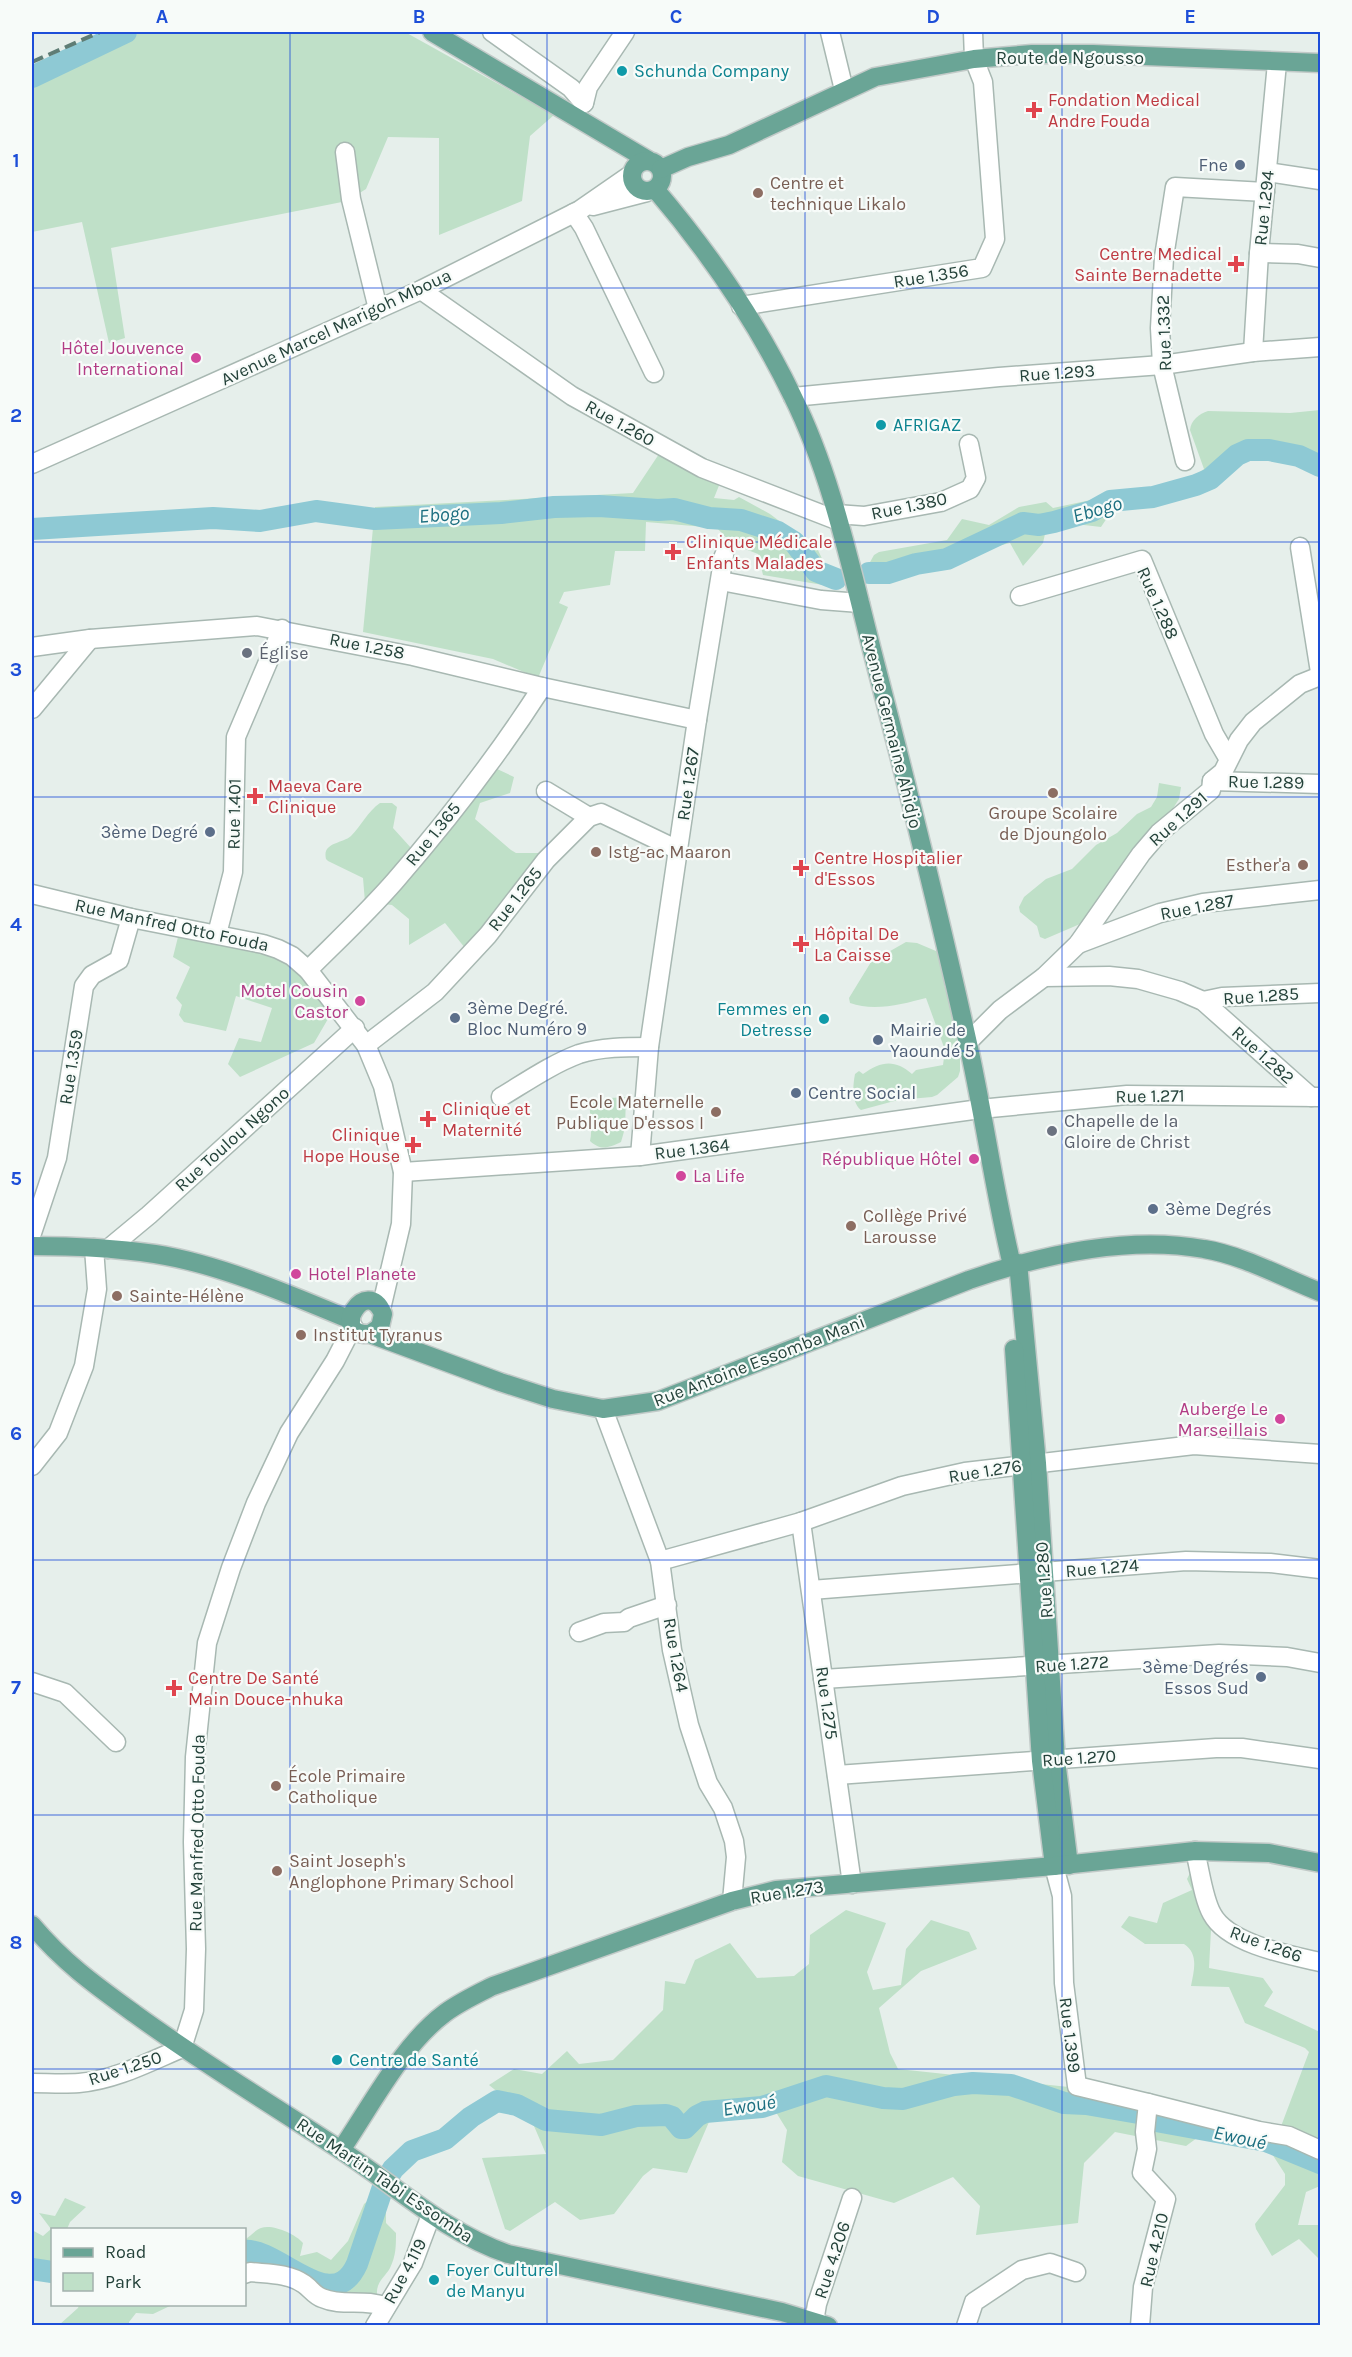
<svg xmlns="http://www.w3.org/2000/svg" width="1352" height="2357" font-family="Karla,sans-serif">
	<rect width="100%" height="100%" fill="#e6efeb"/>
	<!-- green -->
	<g fill="#bfe0c8">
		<polygon points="126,32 405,32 554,115 530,136 522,201 439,235 439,138 388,137 366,189 347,201 111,248 125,338 109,343 82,222 32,232 32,77"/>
		<path d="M1320,410V474L1315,470L1248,454L1202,489L1179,499L1115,506L1101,527L1067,523L1045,534L1043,543L1023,566L1010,543L938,561L901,576L869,564L874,555L879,552L947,540L962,519L989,525L1019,507L1046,502L1053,508L1190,479L1204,469L1190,430C1191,420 1199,414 1208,411L1290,413Z"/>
		<polygon points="659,454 720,483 714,498 734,500 739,497 770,514 818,550 835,587 763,575 758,554 732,544 717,528 646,522 645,551 615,551 610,585 564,592 559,603 568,607 538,678 493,659 363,632 375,507 633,493"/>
		<path d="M495,768L514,777L510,793L480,803L475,819L511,850L516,853H538V859L490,946L478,957L473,958L445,923L409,945V919L392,905L365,902L363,878L328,861L326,859C322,842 342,844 351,836C361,826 368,811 380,803H392L397,807L393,828L412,849Z"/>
		<polygon points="1159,783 1181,787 1179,799 1170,813 1080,924 1045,939 1040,937 1037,926 1020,912 1019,907 1024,897 1046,879 1072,869 1096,845 1117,833 1137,814 1151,807 1157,797"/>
		<polygon points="179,933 273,951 298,968 332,1012 314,1043 240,1077 228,1064 239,1038 261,1042 272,1008 236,996 226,1031 184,1022 179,1015 182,1005 176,998 190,967 173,957"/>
		<path d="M906,942L917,943L943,954L946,968L944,984L960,1042V1071L958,1077L937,1095L932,1097L898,1100L861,1110C851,1102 853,1085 855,1074L859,1071L863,1074C881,1061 895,1059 912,1074L916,1070L943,1065L945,1050L926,998C903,1004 874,1012 850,1003L849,998L871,962Z"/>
		<path d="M626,1097L625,1128L621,1142C608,1148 601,1151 590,1141C593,1129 589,1116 590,1103L594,1099Z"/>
		<path d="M1191,1871L1211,1930L1209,1968L1263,1978L1273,1992L1264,2006L1320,2032V2065L1318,2074L1320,2075V2186L1306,2192L1298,2225H1320V2260L1299,2239L1272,2256L1256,2229L1255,2224L1285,2185V2174L1267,2146L1201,2135L1186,2146L1115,2132L1084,2163L1078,2223L976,2235L980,2206L953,2177L894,2203L798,2176L782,2162L787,2130L774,2109L712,2115L687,2173L653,2168L643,2176L614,2214L580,2220L555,2202L510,2231L505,2229L482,2158L546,2154L531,2119L489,2085L514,2069L542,2074L567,2051L579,2064L613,2060L663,2010L665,1981L685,1984L695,1960L730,1943L757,1978L794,1976L809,1964L810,1935L846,1910L886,1923L867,1972L873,1990L901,1985L906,1949L931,1920L969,1932L977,1949L921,1971L879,2008L890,2053L898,2069L1069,2087L1280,2129L1309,2052L1305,2048L1245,2023L1229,1987L1191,1986C1194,1970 1199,1954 1184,1944H1145L1121,1927L1129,1916L1157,1923L1163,1903L1192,1890L1187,1879Z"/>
		<path d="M377,2193L386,2201V2223L396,2233C396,2246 396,2256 390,2268C385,2277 376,2282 377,2294L372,2296L329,2292L245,2265L244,2240C250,2237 255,2230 261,2228C273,2224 295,2234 303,2243L300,2256L317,2252L331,2260L348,2241L364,2204Z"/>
		<polygon points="65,2198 86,2207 70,2222 67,2229 52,2230 52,2275 32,2276 32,2230 43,2236 51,2229 39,2213 55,2216"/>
		<polygon points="79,2305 79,2304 172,2305 153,2314 136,2313 129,2322 129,2325 59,2325 78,2308"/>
	</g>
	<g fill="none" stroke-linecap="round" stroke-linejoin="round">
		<!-- river -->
		<g stroke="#8ec9d4" stroke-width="22">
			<polyline points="32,77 126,32"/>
			<polyline points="32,529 213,518 260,521 316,511 375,519 501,513 554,507 599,506 658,510 674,509 709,518 741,520 778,532 794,542 816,571 836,579"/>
			<polyline points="869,573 888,573 916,564 947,559 1023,523 1039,525 1054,522 1092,511 1110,501 1153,497 1196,485 1210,479 1237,455 1248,450 1269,450 1299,456 1320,466"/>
			<path d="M244,2251C278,2247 332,2319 357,2264L384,2184L393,2169L412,2151L445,2139L471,2117L497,2101L517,2105L546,2120L601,2125L636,2116L666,2115L672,2117L681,2128H685L697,2116L705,2112L762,2107L826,2086L883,2098L903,2099L954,2085L973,2083L1011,2085L1064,2103L1086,2104L1144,2114L1156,2121L1266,2141L1320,2163"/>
			<polyline points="32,2269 52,2272"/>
		</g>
		<defs>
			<g id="minor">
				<polyline points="492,32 571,88 584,103"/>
				<polyline points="830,32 844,90"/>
				<polyline points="584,103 588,87 625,32"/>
				<polyline points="345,152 351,199 378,309"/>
				<polyline points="1268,172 1320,180"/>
				<polyline points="593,206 647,192"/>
				<polyline points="574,213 584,228 654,373"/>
				<polyline points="1259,253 1298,254 1320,258"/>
				<polyline points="421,290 572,396 702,468 839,521"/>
				<polyline points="741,306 982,268 995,239 983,82 974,59 973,32"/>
				<polyline points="1253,352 1259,253 1277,63"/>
				<polyline points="793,397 999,377 1162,365 1253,352 1320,347"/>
				<polyline points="1185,461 1162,365 1160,328 1164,257 1175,187 1265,192"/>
				<polyline points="32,464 421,290 580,210 632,174"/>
				<polyline points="836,514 864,516 941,502 970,489 976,478 969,444"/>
				<polyline points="1300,547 1320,672"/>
				<polyline points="721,581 821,600 860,603"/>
				<polyline points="1020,596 1142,560 1214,734 1228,758"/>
				<polyline points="32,647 90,639 257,626 413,656 542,687 697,720"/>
				<polyline points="32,709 90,639"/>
				<polyline points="1212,781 1320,784"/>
				<polyline points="546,791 589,817"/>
				<polyline points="32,894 131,918 263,944 278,949 292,956 308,970 366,1045 383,1086 403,1172 401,1224 381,1309"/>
				<polyline points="217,934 233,872 236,737 282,629"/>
				<polyline points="1078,944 1160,913 1203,903 1320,890"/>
				<path d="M308,970C337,941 368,912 395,881C448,820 499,754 542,687"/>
				<polyline points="1044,977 1109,976 1138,979 1180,991 1203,1001 1311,1097"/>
				<polyline points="1203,1001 1222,997 1320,993"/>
				<polyline points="968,1042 1000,1010 1044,977 1078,944 1141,854 1159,833 1211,790 1212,781 1223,772 1239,740 1253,722 1300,684 1320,676"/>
				<polyline points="366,1045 435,992 488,935 546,860 589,817 601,813 678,850"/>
				<path d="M501,1097C526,1082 552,1064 579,1054C601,1047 626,1047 649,1047"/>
				<polyline points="640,1156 649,1047 697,720 724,555"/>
				<polyline points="403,1172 640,1156 980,1109 1127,1095 1320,1097"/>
				<polyline points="32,1233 57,1158 84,986 92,975 119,960 131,918"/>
				<polyline points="108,1249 149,1215 355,1028"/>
				<polyline points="603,1409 660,1561 672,1650 689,1725 708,1783 723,1808 734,1841 736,1857 732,1901"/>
				<polyline points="32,1466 58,1433 84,1366 97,1289 94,1248"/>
				<polyline points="801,1522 852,1884"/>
				<polyline points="660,1561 801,1522 902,1486 965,1472 1194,1445 1320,1454"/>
				<polyline points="811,1590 1186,1561 1270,1563 1320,1569"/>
				<polyline points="579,1632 604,1623 624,1622 629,1618 667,1605"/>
				<polyline points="823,1679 1219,1654 1287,1657 1320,1663"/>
				<polyline points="32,1682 65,1693 116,1742"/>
				<polyline points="837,1775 1216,1748 1242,1748 1320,1759"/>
				<path d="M1195,1851C1200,1870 1203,1898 1212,1914C1228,1944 1289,1955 1320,1962"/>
				<polyline points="1054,1866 1062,1896 1064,1983 1077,2086 1148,2103 1145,2132 1147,2149 1142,2173 1166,2199 1143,2287 1140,2326"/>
				<path d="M32,2083C47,2083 63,2084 79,2083C115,2080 149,2062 182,2048L194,2010L196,1949L193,1842L195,1757L207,1643L231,1568L256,1503L289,1433L335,1361L353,1326"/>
				<polyline points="1148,2103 1259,2131 1289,2136 1320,2150"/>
				<path d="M244,2274L250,2272C268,2274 288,2273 304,2284C310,2288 315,2296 322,2298C342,2307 365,2298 386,2307"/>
				<polyline points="818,2322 815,2316 817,2304 852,2198"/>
				<polyline points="375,2326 413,2263 431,2215"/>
				<polyline points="966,2326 974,2302 1022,2270 1050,2263 1076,2272"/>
			</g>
			<g id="major">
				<polyline points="432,32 648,160"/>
				<circle cx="647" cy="176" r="15"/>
				<polyline points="661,169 688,157 729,145 875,77 974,59 1032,54 1093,54 1320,63"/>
				<path d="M655,189C708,251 756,321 792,395C833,477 851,570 874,658C907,785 939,912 967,1039C984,1114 994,1191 1012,1265"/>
				<path d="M32,1246C73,1246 114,1248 155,1254C219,1264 291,1295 351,1320"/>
				<polyline points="1018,1263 1037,1463 1056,1760 1069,1865"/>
				<path d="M370,1334L380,1327L383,1314C367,1274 327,1336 370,1334L500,1382L553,1399L603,1409L658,1401L969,1280C1041,1255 1127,1235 1204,1249C1242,1255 1284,1278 1320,1292"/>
				<polyline points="1014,1349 1041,1761 1054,1866"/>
				<path d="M32,1925C64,1963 95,1985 135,2014C201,2062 271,2104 339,2149C395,2185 444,2232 508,2254L782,2312L828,2326"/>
				<path d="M341,2150C371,2106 402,2045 445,2013C460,2002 477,1994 493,1986L732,1901L776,1890L1054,1866L1195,1851L1269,1853L1320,1863"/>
			</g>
		</defs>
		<!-- minor casing -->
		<use href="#minor" stroke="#a8b8b2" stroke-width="21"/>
		<!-- major casing -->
		<use href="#major" stroke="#c2cac8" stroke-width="21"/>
		<!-- minor -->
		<use href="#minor" stroke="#fff" stroke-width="18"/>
		<!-- major -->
		<use href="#major" stroke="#6aa596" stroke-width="18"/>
		<!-- rail -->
		<g stroke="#5f7d75" stroke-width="4" stroke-dasharray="12 6" stroke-linecap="butt">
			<polyline points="32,33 34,32"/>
			<polyline points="32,62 100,32"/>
		</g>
	</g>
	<!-- grid -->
	<path fill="none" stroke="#1d4ed8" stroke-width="1.5" stroke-opacity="0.55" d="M290,32V2326M547,32V2326M805,32V2326M1062,32V2326M32,288H1320M32,542H1320M32,797H1320M32,1051H1320M32,1306H1320M32,1560H1320M32,1815H1320M32,2069H1320"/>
	<!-- markers -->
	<g fill="#0f9aa8" stroke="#f7fbf9" stroke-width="2">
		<circle cx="622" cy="71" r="6"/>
		<circle cx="881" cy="425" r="6"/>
		<circle cx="824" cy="1019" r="6"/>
		<circle cx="337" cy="2060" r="6"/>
		<circle cx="434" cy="2280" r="6"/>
	</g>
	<g fill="#e0444e" stroke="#f7fbf9" stroke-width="2">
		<path d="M1031 101h6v6h6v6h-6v6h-6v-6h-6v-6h6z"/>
		<path d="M1233 255h6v6h6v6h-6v6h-6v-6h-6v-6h6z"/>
		<path d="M670 543h6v6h6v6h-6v6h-6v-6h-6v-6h6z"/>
		<path d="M252 787h6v6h6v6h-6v6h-6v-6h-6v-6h6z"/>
		<path d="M798 859h6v6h6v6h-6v6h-6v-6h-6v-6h6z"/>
		<path d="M798 935h6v6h6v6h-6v6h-6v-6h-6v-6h6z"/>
		<path d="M425 1110h6v6h6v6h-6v6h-6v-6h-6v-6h6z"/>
		<path d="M410 1136h6v6h6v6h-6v6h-6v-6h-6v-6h6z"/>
		<path d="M171 1679h6v6h6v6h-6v6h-6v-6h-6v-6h6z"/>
	</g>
	<g fill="#5c6f8a" stroke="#f7fbf9" stroke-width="2">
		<circle cx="1240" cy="165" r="6"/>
		<circle cx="210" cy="832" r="6"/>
		<circle cx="455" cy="1018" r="6"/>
		<circle cx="878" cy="1040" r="6"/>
		<circle cx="796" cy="1093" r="6"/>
		<circle cx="1153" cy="1209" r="6"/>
		<circle cx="1261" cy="1677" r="6"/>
	</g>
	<g fill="#8d6e63" stroke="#f7fbf9" stroke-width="2">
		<circle cx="758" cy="193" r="6"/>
		<circle cx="1053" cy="793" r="6"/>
		<circle cx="596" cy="852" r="6"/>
		<circle cx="1303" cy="865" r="6"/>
		<circle cx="716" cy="1112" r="6"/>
		<circle cx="851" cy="1226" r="6"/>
		<circle cx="117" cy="1296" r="6"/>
		<circle cx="301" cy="1335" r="6"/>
		<circle cx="276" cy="1786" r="6"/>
		<circle cx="277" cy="1871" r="6"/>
	</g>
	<g fill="#d1479c" stroke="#f7fbf9" stroke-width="2">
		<circle cx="196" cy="358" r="6"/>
		<circle cx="360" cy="1001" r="6"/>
		<circle cx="974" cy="1159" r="6"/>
		<circle cx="681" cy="1176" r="6"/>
		<circle cx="296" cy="1274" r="6"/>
		<circle cx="1280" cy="1419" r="6"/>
	</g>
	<g fill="#6b7280" stroke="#f7fbf9" stroke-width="2">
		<circle cx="247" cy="653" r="6"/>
		<circle cx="1052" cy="1131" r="6"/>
	</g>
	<g text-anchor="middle" stroke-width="4.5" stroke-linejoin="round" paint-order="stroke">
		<!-- street labels -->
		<g font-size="18" fill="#24423a" stroke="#f7fbf9">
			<text x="1070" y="64">Route de Ngousso</text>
			<text transform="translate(1264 208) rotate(-84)" y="6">Rue 1.294</text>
			<text transform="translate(931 276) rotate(-9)" y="6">Rue 1.356</text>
			<text transform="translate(336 327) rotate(-25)" y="6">Avenue Marcel Marigoh Mboua</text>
			<text transform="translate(1164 333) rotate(-92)" y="6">Rue 1.332</text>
			<text transform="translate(1057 373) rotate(-4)" y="6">Rue 1.293</text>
			<text transform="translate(620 423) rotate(29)" y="6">Rue 1.260</text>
			<text transform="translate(909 506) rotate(-12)" y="6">Rue 1.380</text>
			<text transform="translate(1158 603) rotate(66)" y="6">Rue 1.288</text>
			<text transform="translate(367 646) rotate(11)" y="6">Rue 1.258</text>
			<text transform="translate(892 731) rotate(76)" y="6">Avenue Germaine Ahidjo</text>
			<text transform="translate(1266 782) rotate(1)" y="6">Rue 1.289</text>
			<text transform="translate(688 784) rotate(-82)" y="6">Rue 1.267</text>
			<text transform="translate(234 814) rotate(-89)" y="6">Rue 1.401</text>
			<text transform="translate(1178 819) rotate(-42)" y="6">Rue 1.291</text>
			<text transform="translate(433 834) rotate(-51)" y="6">Rue 1.365</text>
			<text transform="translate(515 899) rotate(-52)" y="6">Rue 1.265</text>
			<text transform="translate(1197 907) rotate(-11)" y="6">Rue 1.287</text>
			<text transform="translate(172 925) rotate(12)" y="6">Rue Manfred Otto Fouda</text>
			<text transform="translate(1261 996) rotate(-4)" y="6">Rue 1.285</text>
			<text transform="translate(1263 1055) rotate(42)" y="6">Rue 1.282</text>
			<text transform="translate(71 1067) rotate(-81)" y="6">Rue 1.359</text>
			<text transform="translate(1150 1096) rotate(-1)" y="6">Rue 1.271</text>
			<text transform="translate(232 1139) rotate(-42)" y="6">Rue Toulou Ngono</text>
			<text transform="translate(692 1149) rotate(-7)" y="6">Rue 1.364</text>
			<text transform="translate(759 1361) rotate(-21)" y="6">Rue Antoine Essomba Mani</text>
			<text transform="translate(985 1471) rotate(-9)" y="6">Rue 1.276</text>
			<text transform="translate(1102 1568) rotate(-5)" y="6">Rue 1.274</text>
			<text transform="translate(1044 1580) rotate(-94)" y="6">Rue 1.280</text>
			<text transform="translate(676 1655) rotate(80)" y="6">Rue 1.264</text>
			<text transform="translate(1072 1664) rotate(-4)" y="6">Rue 1.272</text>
			<text transform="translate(827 1703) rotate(82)" y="6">Rue 1.275</text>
			<text transform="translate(1079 1758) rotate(-4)" y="6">Rue 1.270</text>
			<text transform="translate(197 1833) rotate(-89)" y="6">Rue Manfred Otto Fouda</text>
			<text transform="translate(787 1892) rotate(-9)" y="6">Rue 1.273</text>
			<text transform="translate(1266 1944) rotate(20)" y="6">Rue 1.266</text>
			<text transform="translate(1070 2035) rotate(83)" y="6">Rue 1.399</text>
			<text transform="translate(125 2068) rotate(-18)" y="6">Rue 1.250</text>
			<text transform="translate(385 2180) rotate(34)" y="6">Rue Martin Tabi Essomba</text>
			<text transform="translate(1154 2250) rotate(-77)" y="6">Rue 4.210</text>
			<text transform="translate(832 2260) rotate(-72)" y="6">Rue 4.206</text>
			<text transform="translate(405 2271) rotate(-62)" y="6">Rue 4.119</text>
		</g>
		<!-- culture labels -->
		<g font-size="18" fill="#0d838f" stroke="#f7fbf9" text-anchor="start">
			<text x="634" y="77">Schunda Company</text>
			<text x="893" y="431">AFRIGAZ</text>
			<text x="812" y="1015" text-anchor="end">Femmes en<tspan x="812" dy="21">Detresse</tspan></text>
			<text x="349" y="2066">Centre de Santé</text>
			<text x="446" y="2276">Foyer Culturel<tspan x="446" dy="21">de Manyu</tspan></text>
		</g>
		<!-- health labels -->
		<g font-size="18" fill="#be3a42" stroke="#f7fbf9" text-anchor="start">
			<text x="1048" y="106">Fondation Medical<tspan x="1048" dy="21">Andre Fouda</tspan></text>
			<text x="1222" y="260" text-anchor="end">Centre Medical<tspan x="1222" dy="21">Sainte Bernadette</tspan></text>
			<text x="686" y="548">Clinique Médicale<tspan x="686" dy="21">Enfants Malades</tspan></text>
			<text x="268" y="792">Maeva Care<tspan x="268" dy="21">Clinique</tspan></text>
			<text x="814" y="864">Centre Hospitalier<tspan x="814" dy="21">d'Essos</tspan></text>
			<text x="814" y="940">Hôpital De<tspan x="814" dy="21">La Caisse</tspan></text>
			<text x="442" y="1115">Clinique et<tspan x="442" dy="21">Maternité</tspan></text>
			<text x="400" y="1141" text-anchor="end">Clinique<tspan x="400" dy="21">Hope House</tspan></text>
			<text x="188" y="1684">Centre De Santé<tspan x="188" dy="21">Main Douce-nhuka</tspan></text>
		</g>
		<!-- service labels -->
		<g font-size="18" fill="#4e5e75" stroke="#f7fbf9" text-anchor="start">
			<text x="1228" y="171" text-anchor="end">Fne</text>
			<text x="198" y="838" text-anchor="end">3ème Degré</text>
			<text x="467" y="1014">3ème Degré.<tspan x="467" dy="21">Bloc Numéro 9</tspan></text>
			<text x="890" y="1036">Mairie de<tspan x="890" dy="21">Yaoundé 5</tspan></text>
			<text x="808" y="1099">Centre Social</text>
			<text x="1165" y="1215">3ème Degrés</text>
			<text x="1249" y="1673" text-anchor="end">3ème Degrés<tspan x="1249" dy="21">Essos Sud</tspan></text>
		</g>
		<!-- education labels -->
		<g font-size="18" fill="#785e54" stroke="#f7fbf9" text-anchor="start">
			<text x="770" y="189">Centre et<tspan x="770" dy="21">technique Likalo</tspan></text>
			<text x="1053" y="819" text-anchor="middle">Groupe Scolaire<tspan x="1053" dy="21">de Djoungolo</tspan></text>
			<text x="608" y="858">Istg-ac Maaron</text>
			<text x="1291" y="871" text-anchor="end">Esther'a</text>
			<text x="704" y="1108" text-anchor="end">Ecole Maternelle<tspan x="704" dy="21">Publique D'essos I</tspan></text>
			<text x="863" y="1222">Collège Privé<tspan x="863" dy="21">Larousse</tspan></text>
			<text x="129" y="1302">Sainte-Hélène</text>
			<text x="313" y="1341">Institut Tyranus</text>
			<text x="288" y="1782">École Primaire<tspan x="288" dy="21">Catholique</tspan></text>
			<text x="289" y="1867">Saint Joseph's<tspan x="289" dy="21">Anglophone Primary School</tspan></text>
		</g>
		<!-- hotel labels -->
		<g font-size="18" fill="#b23c85" stroke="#f7fbf9" text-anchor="end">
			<text x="184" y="354">Hôtel Jouvence<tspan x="184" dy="21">International</tspan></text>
			<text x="348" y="997">Motel Cousin<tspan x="348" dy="21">Castor</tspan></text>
			<text x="962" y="1165">République Hôtel</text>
			<text x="693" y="1182" text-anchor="start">La Life</text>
			<text x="308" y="1280" text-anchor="start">Hotel Planete</text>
			<text x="1268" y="1415">Auberge Le<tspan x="1268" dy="21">Marseillais</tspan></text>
		</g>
		<!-- worship labels -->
		<g font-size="18" fill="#5b616d" stroke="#f7fbf9" text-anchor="start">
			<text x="259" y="659">Église</text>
			<text x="1064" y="1127">Chapelle de la<tspan x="1064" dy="21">Gloire de Christ</tspan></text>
		</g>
		<!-- water labels -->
		<g font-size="20" font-style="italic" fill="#1c6f80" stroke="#f7fbf9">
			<text transform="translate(1097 509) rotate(-16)" y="7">Ebogo</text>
			<text transform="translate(444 514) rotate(-4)" y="7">Ebogo</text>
			<text transform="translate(749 2105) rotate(-9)" y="7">Ewoué</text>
			<text transform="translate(1240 2137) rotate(12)" y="7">Ewoué</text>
		</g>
	</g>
	<!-- border -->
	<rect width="1352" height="2357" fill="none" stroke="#f7fbf9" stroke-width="66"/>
	<!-- legend -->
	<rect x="51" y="2228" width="195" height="78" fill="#f7fbf9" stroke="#a3b1ad" stroke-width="1.5"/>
	<rect x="63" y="2248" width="30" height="9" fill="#6aa596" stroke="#a3b1ad" stroke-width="1.5"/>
	<text x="105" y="2258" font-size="18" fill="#24423a">Road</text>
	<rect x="63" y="2273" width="30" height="18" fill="#bfe0c8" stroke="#a3b1ad" stroke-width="1.5"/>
	<text x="105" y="2288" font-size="18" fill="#24423a">Park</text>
	<rect x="33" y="33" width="1286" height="2291" fill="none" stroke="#1d4ed8" stroke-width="2"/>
	<g font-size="20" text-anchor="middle" font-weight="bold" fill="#1d4ed8">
		<text x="162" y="23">A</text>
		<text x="419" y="23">B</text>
		<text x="676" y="23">C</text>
		<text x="933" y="23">D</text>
		<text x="1190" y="23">E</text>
		<text x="16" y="167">1</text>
		<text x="16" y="422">2</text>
		<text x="16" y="676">3</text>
		<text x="16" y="931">4</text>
		<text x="16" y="1185">5</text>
		<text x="16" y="1440">6</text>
		<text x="16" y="1694">7</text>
		<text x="16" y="1949">8</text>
		<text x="16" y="2204">9</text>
	</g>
</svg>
